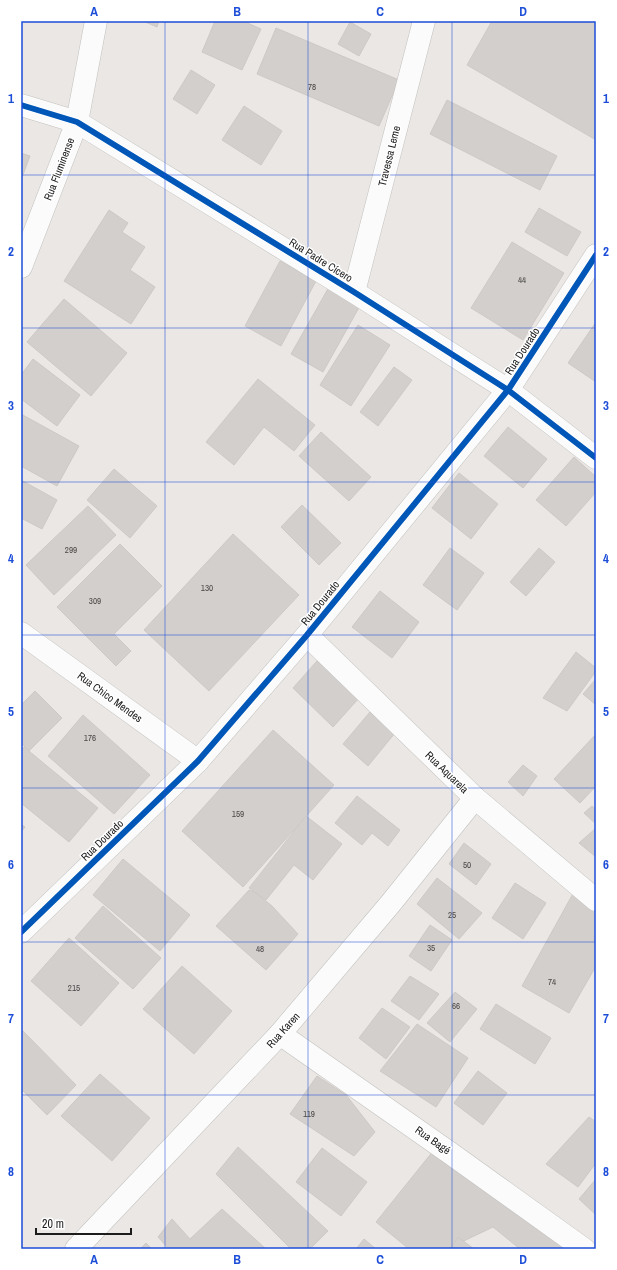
<svg xmlns="http://www.w3.org/2000/svg" width="617" height="1270" font-family="'Archivo Narrow',sans-serif">
	<rect width="100%" height="100%" fill="#eae7e4"/>
	<!-- building -->
	<g fill="#d3cfcd" stroke="#cec9c5">
		<polygon points="143,21 159,21 157,27"/>
		<polygon points="215,21 243,21 261,29 242,70 202,52"/>
		<polygon points="492,21 596,21 596,140 467,65"/>
		<polygon points="350,22 371,34 359,56 338,44"/>
		<polygon points="276,28 399,80 379,126 257,74"/>
		<polygon points="191,70 215,85 197,114 173,99"/>
		<polygon points="447,100 557,156 540,190 430,134"/>
		<polygon points="244,106 282,131 261,165 222,140"/>
		<polygon points="21,153 30,156 21,180"/>
		<polygon points="539,208 581,232 567,256 525,232"/>
		<polygon points="109,210 128,223 122,232 145,247 130,270 155,287 131,324 64,281"/>
		<polygon points="512,242 564,273 523,340 471,308"/>
		<polygon points="280,261 316,281 281,346 245,326"/>
		<polygon points="329,287 361,304 323,372 291,354"/>
		<polygon points="64,299 127,353 91,396 27,342"/>
		<polygon points="596,322 596,382 568,363"/>
		<polygon points="358,325 390,345 351,406 320,385"/>
		<polygon points="33,359 80,395 57,426 21,399 21,375"/>
		<polygon points="394,367 412,380 378,426 360,412"/>
		<polygon points="258,379 315,425 294,451 264,427 234,465 206,442"/>
		<polygon points="21,414 79,446 57,486 21,466"/>
		<polygon points="508,427 547,459 523,488 484,456"/>
		<polygon points="321,432 371,477 349,501 299,456"/>
		<polygon points="574,457 596,477 596,492 566,526 536,500"/>
		<polygon points="114,469 157,506 130,538 87,500"/>
		<polygon points="459,473 498,504 471,539 432,508"/>
		<polygon points="21,480 57,500 42,529 21,518"/>
		<polygon points="302,505 341,543 319,565 281,527"/>
		<polygon points="88,506 116,535 54,595 26,565"/>
		<polygon points="233,534 299,595 209,691 144,630"/>
		<polygon points="120,544 162,586 114,634 131,651 116,666 57,607"/>
		<polygon points="450,548 484,573 457,610 423,585"/>
		<polygon points="539,548 555,562 526,596 510,582"/>
		<polygon points="380,591 419,622 392,658 352,627"/>
		<polygon points="576,652 596,668 596,671 567,711 543,698"/>
		<polygon points="317,661 360,697 333,727 293,688"/>
		<polygon points="596,679 596,705 583,694"/>
		<polygon points="35,691 62,718 29,751 21,743 21,705"/>
		<polygon points="370,712 395,733 368,766 343,744"/>
		<polygon points="83,715 150,775 114,814 48,756"/>
		<polygon points="273,730 334,785 243,887 182,831"/>
		<polygon points="596,734 596,786 580,803 554,779"/>
		<polygon points="24,747 98,808 69,842 21,803 21,751"/>
		<polygon points="523,765 537,776 523,796 508,782"/>
		<polygon points="357,796 400,830 388,846 372,833 362,845 335,823"/>
		<polygon points="592,806 596,810 596,824 584,813"/>
		<polygon points="306,816 342,844 313,880 294,865 266,900 249,888"/>
		<polygon points="21,824 25,827 21,832"/>
		<polygon points="596,828 596,857 579,843"/>
		<polygon points="464,843 491,864 476,885 449,864"/>
		<polygon points="123,859 190,915 160,951 93,895"/>
		<polygon points="437,878 482,913 459,939 417,904"/>
		<polygon points="515,883 546,903 523,939 492,918"/>
		<polygon points="249,890 256,893 272,906 298,934 266,970 216,926"/>
		<polygon points="575,890 596,907 596,966 569,1013 522,986"/>
		<polygon points="103,906 161,958 133,989 75,938"/>
		<polygon points="430,925 452,940 431,971 409,956"/>
		<polygon points="69,938 119,983 81,1026 31,981"/>
		<polygon points="182,966 232,1011 194,1054 143,1009"/>
		<polygon points="410,976 439,994 419,1020 391,1001"/>
		<polygon points="455,992 477,1009 450,1042 427,1023"/>
		<polygon points="496,1004 551,1038 535,1064 480,1029"/>
		<polygon points="382,1008 410,1027 386,1059 359,1038"/>
		<polygon points="417,1024 468,1058 436,1107 380,1071"/>
		<polygon points="21,1029 76,1085 47,1115 21,1089"/>
		<polygon points="478,1071 507,1093 483,1125 454,1103"/>
		<polygon points="100,1074 150,1118 112,1161 61,1116"/>
		<polygon points="317,1076 346,1095 375,1132 354,1156 290,1114"/>
		<polygon points="589,1117 596,1122 596,1163 578,1187 546,1164"/>
		<polygon points="438,1145 566,1249 520,1249 493,1227 447,1249 409,1249 376,1222"/>
		<polygon points="238,1147 328,1231 310,1249 291,1249 216,1174"/>
		<polygon points="322,1148 367,1182 341,1216 296,1182"/>
		<polygon points="596,1179 596,1215 579,1199"/>
		<polygon points="222,1209 266,1249 169,1249 158,1237 172,1219 190,1239"/>
		<polygon points="458,1237 474,1249 450,1249"/>
		<polygon points="364,1239 376,1249 356,1249"/>
		<polygon points="146,1243 152,1249 140,1249"/>
	</g>
	<g fill="none" stroke-linecap="round" stroke-linejoin="round">
		<defs>
			<g id="minor">
				<polyline points="21,105 77,122 354,292 508,390 596,458"/>
				<polyline points="21,267 77,122 96,21"/>
				<polyline points="354,292 424,21"/>
				<polyline points="21,633 198,761"/>
				<polyline points="307,635 475,798 596,900"/>
				<polyline points="21,932 198,761 307,635 508,390 596,255"/>
				<polyline points="280,1034 450,1153 584,1249"/>
				<polyline points="76,1249 280,1034 391,903 475,798"/>
			</g>
		</defs>
		<!-- minor casing -->
		<use href="#minor" stroke="#c3c2c0" stroke-width="23"/>
		<!-- minor -->
		<use href="#minor" stroke="#fcfbfb" stroke-width="22"/>
		<defs>
			<g id="cycleway">
				<polyline points="21,105 77,122 354,292 508,390 596,458"/>
				<polyline points="21,932 198,761 307,635 508,390 596,255"/>
			</g>
		</defs>
		<!-- cycleway casing -->
		<use href="#cycleway" stroke="#fff" stroke-width="8"/>
		<!-- cycleway -->
		<use href="#cycleway" stroke="#0057b8" stroke-width="6"/>
	</g>
	<!-- grid -->
	<path fill="none" stroke="#1d4ed8" stroke-width="1" stroke-opacity="0.55" d="M165,21V1249M308,21V1249M452,21V1249M21,175H596M21,328H596M21,482H596M21,635H596M21,788H596M21,942H596M21,1095H596"/>
	<g text-anchor="middle" stroke-width="3" stroke-linejoin="round" paint-order="stroke">
		<!-- number labels -->
		<g font-size="9" fill="#4a4948">
			<text x="312" y="90">78</text>
			<text x="522" y="283">44</text>
			<text x="71" y="553">299</text>
			<text x="207" y="591">130</text>
			<text x="95" y="604">309</text>
			<text x="90" y="741">176</text>
			<text x="238" y="817">159</text>
			<text x="467" y="868">50</text>
			<text x="452" y="918">25</text>
			<text x="431" y="951">35</text>
			<text x="260" y="952">48</text>
			<text x="552" y="985">74</text>
			<text x="74" y="991">215</text>
			<text x="456" y="1009">66</text>
			<text x="309" y="1117">119</text>
		</g>
		<!-- street labels -->
		<g font-size="11" fill="#1c1c1c" stroke="#fff">
			<text transform="translate(389 156) rotate(-76)" y="4">Travessa Leme</text>
			<text transform="translate(59 169) rotate(-69)" y="4">Rua Fluminense</text>
			<text transform="translate(321 260) rotate(32)" y="4">Rua Padre Cícero</text>
			<text transform="translate(522 351) rotate(-57)" y="4">Rua Dourado</text>
			<text transform="translate(320 603) rotate(-51)" y="4">Rua Dourado</text>
			<text transform="translate(110 697) rotate(36)" y="4">Rua Chico Mendes</text>
			<text transform="translate(447 772) rotate(44)" y="4">Rua Aquarela</text>
			<text transform="translate(102 840) rotate(-44)" y="4">Rua Dourado</text>
			<text transform="translate(283 1030) rotate(-48)" y="4">Rua Karen</text>
			<text transform="translate(433 1140) rotate(35)" y="4">Rua Bagé</text>
		</g>
	</g>
	<!-- border -->
	<rect width="617" height="1270" fill="none" stroke="#ffffff" stroke-width="44"/>
	<!-- scale -->
	<path d="M36 1228v6h95v-6" fill="none" stroke="#1c1c1c" stroke-width="2"/>
	<text x="42" y="1228" font-size="12" fill="#1c1c1c" stroke="#ffffff" stroke-width="3" paint-order="stroke">20 m</text>
	<rect x="22" y="22" width="573" height="1226" fill="none" stroke="#1d4ed8" stroke-width="1.5"/>
	<g font-size="13" text-anchor="middle" font-weight="bold" fill="#1d4ed8">
		<text x="94" y="16">A</text>
		<text x="237" y="16">B</text>
		<text x="380" y="16">C</text>
		<text x="523" y="16">D</text>
		<text x="11" y="103">1</text>
		<text x="606" y="103">1</text>
		<text x="11" y="256">2</text>
		<text x="606" y="256">2</text>
		<text x="11" y="410">3</text>
		<text x="606" y="410">3</text>
		<text x="11" y="563">4</text>
		<text x="606" y="563">4</text>
		<text x="11" y="716">5</text>
		<text x="606" y="716">5</text>
		<text x="11" y="869">6</text>
		<text x="606" y="869">6</text>
		<text x="11" y="1023">7</text>
		<text x="606" y="1023">7</text>
		<text x="11" y="1176">8</text>
		<text x="606" y="1176">8</text>
		<text x="94" y="1264">A</text>
		<text x="237" y="1264">B</text>
		<text x="380" y="1264">C</text>
		<text x="523" y="1264">D</text>
	</g>
</svg>
